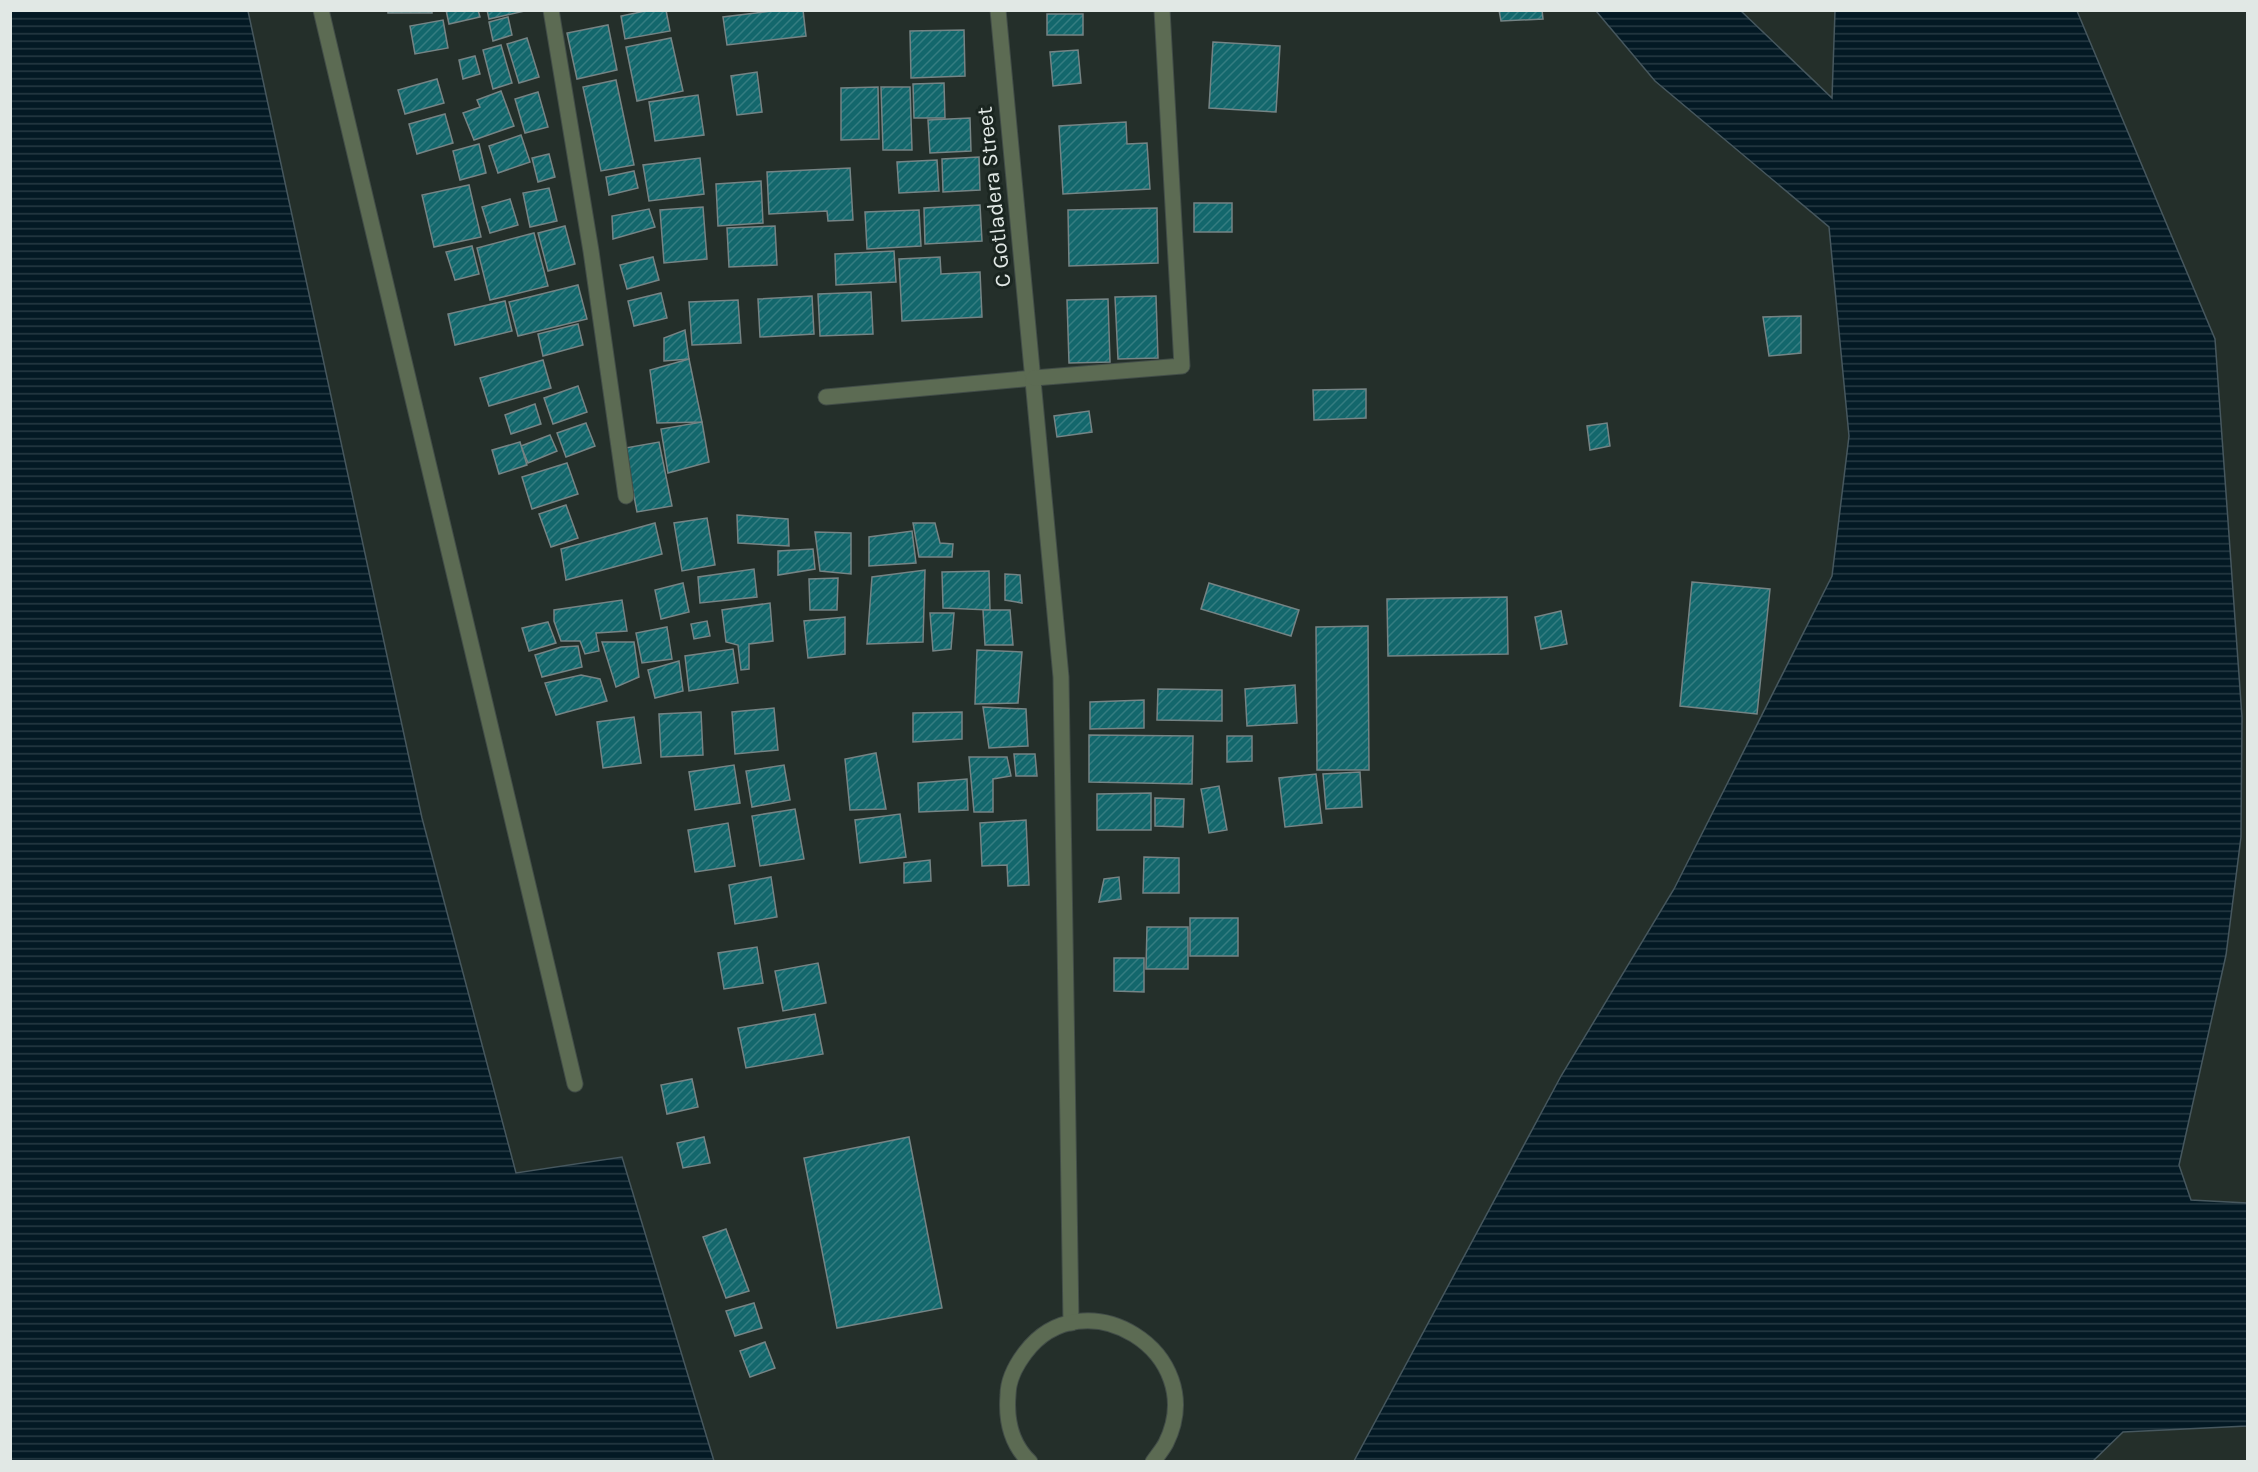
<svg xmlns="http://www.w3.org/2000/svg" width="2258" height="1472" font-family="Karla,sans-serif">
	<defs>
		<pattern id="water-rules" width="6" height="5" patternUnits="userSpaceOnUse" patternTransform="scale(1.5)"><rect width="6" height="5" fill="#031924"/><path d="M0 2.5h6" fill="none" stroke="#273a44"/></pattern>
		<pattern id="building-hatch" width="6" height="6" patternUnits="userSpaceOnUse" patternTransform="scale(1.5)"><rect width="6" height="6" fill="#13676c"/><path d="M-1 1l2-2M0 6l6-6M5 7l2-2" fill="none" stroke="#357d81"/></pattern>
	</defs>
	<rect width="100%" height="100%" fill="#242f2a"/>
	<!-- water -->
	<g fill="url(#water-rules)" stroke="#46575e" stroke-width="1.5">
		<polygon points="10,11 248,11 422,818 516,1173 622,1157 714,1461 11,1461"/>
		<polygon points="1596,11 1741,11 1832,98 1835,11 2077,11 2215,339 2242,717 2241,837 2226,955 2179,1165 2191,1200 2247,1203 2247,1426 2123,1432 2092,1462 1354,1461 1561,1076 1674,889 1832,576 1849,436 1829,227 1655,81"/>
	</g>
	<!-- building -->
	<g fill="url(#building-hatch)" stroke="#758485" stroke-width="1.5">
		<rect x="388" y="10" width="44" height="3"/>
		<polygon points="446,10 478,10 480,17 449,24"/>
		<polygon points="487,10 525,10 525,11 489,19"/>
		<polygon points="650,10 666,10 670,31 625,39 621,16"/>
		<polygon points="780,10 803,10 806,36 727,45 723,17"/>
		<polygon points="1499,10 1542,10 1543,19 1501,21"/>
		<rect x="1047" y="14" width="36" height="21"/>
		<polygon points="508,17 512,35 493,41 489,22"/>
		<polygon points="443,20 448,48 415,54 410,26"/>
		<polygon points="608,25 617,70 577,79 567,33"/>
		<polygon points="964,30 965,76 911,78 910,31"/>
		<polygon points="527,38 539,77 519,83 507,44"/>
		<polygon points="671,38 683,91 637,101 626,47"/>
		<polygon points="1213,42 1280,46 1276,112 1209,108"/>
		<polygon points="501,45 512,83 493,89 483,50"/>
		<polygon points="1078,50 1081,83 1053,86 1050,52"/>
		<polygon points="475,56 480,74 463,79 459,60"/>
		<polygon points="757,72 762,112 737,115 731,76"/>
		<polygon points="437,79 444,103 405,114 398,90"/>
		<polygon points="616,80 634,165 601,171 583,87"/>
		<polygon points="944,83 945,118 914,118 913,84"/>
		<polygon points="878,87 879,139 841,140 841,88"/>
		<polygon points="881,87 910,87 912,150 883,150"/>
		<polygon points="501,91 514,126 474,140 463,113 480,107 477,100"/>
		<polygon points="538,92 548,127 525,133 515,99"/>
		<polygon points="698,95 704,135 655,141 649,102"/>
		<polygon points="445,114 453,143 417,154 409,124"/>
		<polygon points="970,118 971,151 930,153 928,120"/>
		<polygon points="1126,122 1127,144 1147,143 1150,189 1063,194 1059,126"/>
		<polygon points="521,135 530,162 498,173 489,146"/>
		<polygon points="479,144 486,173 460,180 453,151"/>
		<polygon points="549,154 555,177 538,182 532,158"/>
		<polygon points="979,157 980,190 943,192 942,159"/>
		<polygon points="700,158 704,194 649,201 643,165"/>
		<polygon points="937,160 939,191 899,193 897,162"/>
		<polygon points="850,168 853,220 828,221 827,211 769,214 767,172"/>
		<polygon points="634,171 638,188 609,195 606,177"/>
		<polygon points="761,181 763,223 718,226 716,184"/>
		<polygon points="469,185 481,237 434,247 422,195"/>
		<polygon points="549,188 557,221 530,227 523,193"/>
		<polygon points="510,199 518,225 490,233 482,207"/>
		<rect x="1194" y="203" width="38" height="29"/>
		<polygon points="980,205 982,241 925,244 924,208"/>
		<polygon points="703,207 707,259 664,263 660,210"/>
		<polygon points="1157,208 1158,263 1069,266 1068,210"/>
		<polygon points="649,209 655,227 613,239 612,216"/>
		<polygon points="919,210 921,246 867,249 865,212"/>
		<polygon points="565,226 575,264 548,271 538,233"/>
		<polygon points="775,226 777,265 729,267 727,228"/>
		<polygon points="534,233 548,286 490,300 477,248"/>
		<polygon points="472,246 479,274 455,280 446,252"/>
		<polygon points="894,251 896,282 836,285 835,254"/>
		<polygon points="653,257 659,280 627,289 620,265"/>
		<polygon points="940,257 941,274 980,272 982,317 902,321 899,259"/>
		<polygon points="578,285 587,319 518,336 509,302"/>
		<polygon points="871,292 873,334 820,336 818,294"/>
		<polygon points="661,293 667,318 634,326 628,301"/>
		<polygon points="812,296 814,334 760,337 758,299"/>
		<polygon points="1156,296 1158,358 1118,359 1115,297"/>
		<polygon points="1108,299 1110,362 1069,363 1067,300"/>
		<polygon points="738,300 741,343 692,345 689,302"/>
		<polygon points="505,301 512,331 455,345 448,314"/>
		<polygon points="1801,316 1801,353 1769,356 1763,317"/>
		<polygon points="578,324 583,345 543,356 538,334"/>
		<polygon points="685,330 689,359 664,361 664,338"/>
		<polygon points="689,359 702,422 657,423 650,370"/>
		<polygon points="543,360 551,388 489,406 480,378"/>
		<polygon points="578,386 587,412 553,424 544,398"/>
		<polygon points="1366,389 1366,418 1314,420 1313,390"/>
		<polygon points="535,404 541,424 511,434 505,415"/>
		<polygon points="1089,411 1092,432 1057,437 1054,416"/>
		<polygon points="702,422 709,462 668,473 661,429"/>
		<polygon points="586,423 595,446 566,457 557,433"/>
		<polygon points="1607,423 1610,446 1590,450 1587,426"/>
		<polygon points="550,435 557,451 528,463 521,446"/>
		<polygon points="520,442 527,465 499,474 492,450"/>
		<polygon points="659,442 672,506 637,512 625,448"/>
		<polygon points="567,463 578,494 532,509 522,477"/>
		<polygon points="566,505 578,538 551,547 539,514"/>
		<polygon points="737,515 788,519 789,546 738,543"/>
		<polygon points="707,518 715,565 682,571 674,523"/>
		<polygon points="655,523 662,554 566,580 561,549"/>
		<polygon points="913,523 935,523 940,543 953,544 952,557 919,557"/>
		<polygon points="912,531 916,563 869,566 869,537"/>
		<polygon points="815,532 851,533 851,574 820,571"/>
		<polygon points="813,549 815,569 778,575 778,551"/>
		<polygon points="754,569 757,597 700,603 698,577"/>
		<polygon points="925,570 923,642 867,644 872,577"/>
		<polygon points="989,571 990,610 943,608 942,572"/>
		<polygon points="1005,574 1020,575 1022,603 1005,600"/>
		<polygon points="838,578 837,610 810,610 809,579"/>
		<polygon points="1692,582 1770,589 1757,714 1680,706"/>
		<polygon points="683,583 689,612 661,619 655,590"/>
		<polygon points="1209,583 1299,610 1291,636 1201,609"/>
		<polygon points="1507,597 1508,654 1388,656 1387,599"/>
		<polygon points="622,600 627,631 596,633 599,651 585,654 580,641 561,641 554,621 554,610"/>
		<polygon points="770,603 773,641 749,644 749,669 741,670 738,645 726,642 722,610"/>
		<polygon points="983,610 1010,610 1013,645 985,645"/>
		<polygon points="1561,611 1567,644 1541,649 1535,617"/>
		<polygon points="930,613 954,613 951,649 933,651"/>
		<polygon points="845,617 845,654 808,658 804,621"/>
		<polygon points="707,621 710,636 694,639 691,624"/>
		<polygon points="548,622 556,643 529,651 522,628"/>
		<polygon points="1368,626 1369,770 1317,770 1316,627"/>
		<polygon points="667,627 672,659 642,663 636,633"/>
		<polygon points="602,642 634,642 639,677 616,687"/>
		<polygon points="578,646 582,667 542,677 535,655 561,647"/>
		<polygon points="733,649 738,683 689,691 685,656"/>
		<polygon points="977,650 1022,652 1018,703 975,704"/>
		<polygon points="679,661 683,691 655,698 648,670"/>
		<polygon points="581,675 600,679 607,701 556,715 545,683"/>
		<polygon points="1295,685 1297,723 1247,726 1245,689"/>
		<polygon points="1158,689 1222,690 1222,721 1157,720"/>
		<polygon points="1144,700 1144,728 1090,729 1090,702"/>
		<polygon points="983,707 1026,709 1028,746 989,748"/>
		<polygon points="774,708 778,750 735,754 732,712"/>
		<polygon points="701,712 703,755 661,757 659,714"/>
		<polygon points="962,712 962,739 913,742 913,713"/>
		<polygon points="634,717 641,763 603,768 597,722"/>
		<polygon points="1089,735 1193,736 1192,784 1089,782"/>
		<polygon points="1227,736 1252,736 1252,761 1227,762"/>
		<polygon points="876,753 886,809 850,810 845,759"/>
		<polygon points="1014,754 1035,754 1037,776 1016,776"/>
		<polygon points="969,757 1007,757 1011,776 993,779 993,812 974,812"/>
		<polygon points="734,765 740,803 695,810 689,772"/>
		<polygon points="784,765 790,800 752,807 746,771"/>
		<polygon points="1360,772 1362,807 1326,809 1323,774"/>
		<polygon points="1316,774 1322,823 1285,827 1279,778"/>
		<polygon points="967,779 968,810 919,812 918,783"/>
		<polygon points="1219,786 1227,830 1209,833 1201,789"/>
		<polygon points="1151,793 1151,830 1097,830 1097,794"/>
		<polygon points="1155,798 1184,799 1183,827 1155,826"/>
		<polygon points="795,809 804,859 760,866 752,816"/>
		<polygon points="900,814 906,857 860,863 855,820"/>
		<polygon points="1026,820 1029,885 1008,886 1007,865 982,866 980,823"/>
		<polygon points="728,823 735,866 695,872 688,830"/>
		<polygon points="1144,857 1179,858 1179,893 1143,893"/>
		<polygon points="930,860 931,881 904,883 904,863"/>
		<polygon points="771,877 777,917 735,924 729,885"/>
		<polygon points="1119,877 1121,899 1099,902 1104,879"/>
		<rect x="1190" y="918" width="48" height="38"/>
		<polygon points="1147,927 1188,927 1188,969 1146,969"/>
		<polygon points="757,947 763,983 724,989 718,953"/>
		<polygon points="1114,958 1144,958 1144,992 1114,991"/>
		<polygon points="818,963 826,1003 783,1011 775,971"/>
		<polygon points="815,1014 823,1054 746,1068 738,1028"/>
		<polygon points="692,1079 698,1107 667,1114 661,1085"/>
		<polygon points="704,1137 710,1163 683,1168 677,1143"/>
		<polygon points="909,1137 942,1308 837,1328 804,1158"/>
		<polygon points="726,1229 749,1291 726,1298 703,1237"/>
		<polygon points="754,1303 762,1328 735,1336 726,1311"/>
		<polygon points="765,1342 775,1368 750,1377 740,1351"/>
	</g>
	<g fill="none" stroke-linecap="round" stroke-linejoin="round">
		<defs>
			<g id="minor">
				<polyline points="321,10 575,1084"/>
				<polyline points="551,10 591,251 626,496"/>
				<polyline points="826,397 1034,378"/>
			</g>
			<g id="tertiary">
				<polyline points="998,10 1061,677 1071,1323"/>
				<polyline points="1034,378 1182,366 1162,10"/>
				<path d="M1030,1462C1011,1444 1006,1419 1008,1395C1008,1379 1016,1365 1025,1353C1083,1275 1211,1352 1166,1443C1163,1449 1157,1456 1153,1462"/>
			</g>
		</defs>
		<!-- minor casing -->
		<use href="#minor" stroke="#424d48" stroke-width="17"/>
		<!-- tertiary casing -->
		<use href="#tertiary" stroke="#424d48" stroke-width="17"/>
		<!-- minor -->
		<use href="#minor" stroke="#5c6b53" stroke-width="15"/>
		<!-- tertiary -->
		<use href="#tertiary" stroke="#5c6b53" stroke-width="15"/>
	</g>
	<g text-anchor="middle" stroke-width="6" stroke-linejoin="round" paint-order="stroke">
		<!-- street labels -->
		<g font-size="22" fill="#e1e8e5" stroke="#1a2520">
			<text transform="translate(993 197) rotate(-96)" y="8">C Gotladera Street</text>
		</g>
	</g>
	<!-- border -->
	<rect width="2258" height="1472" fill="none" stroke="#e1e8e5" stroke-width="24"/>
</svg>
